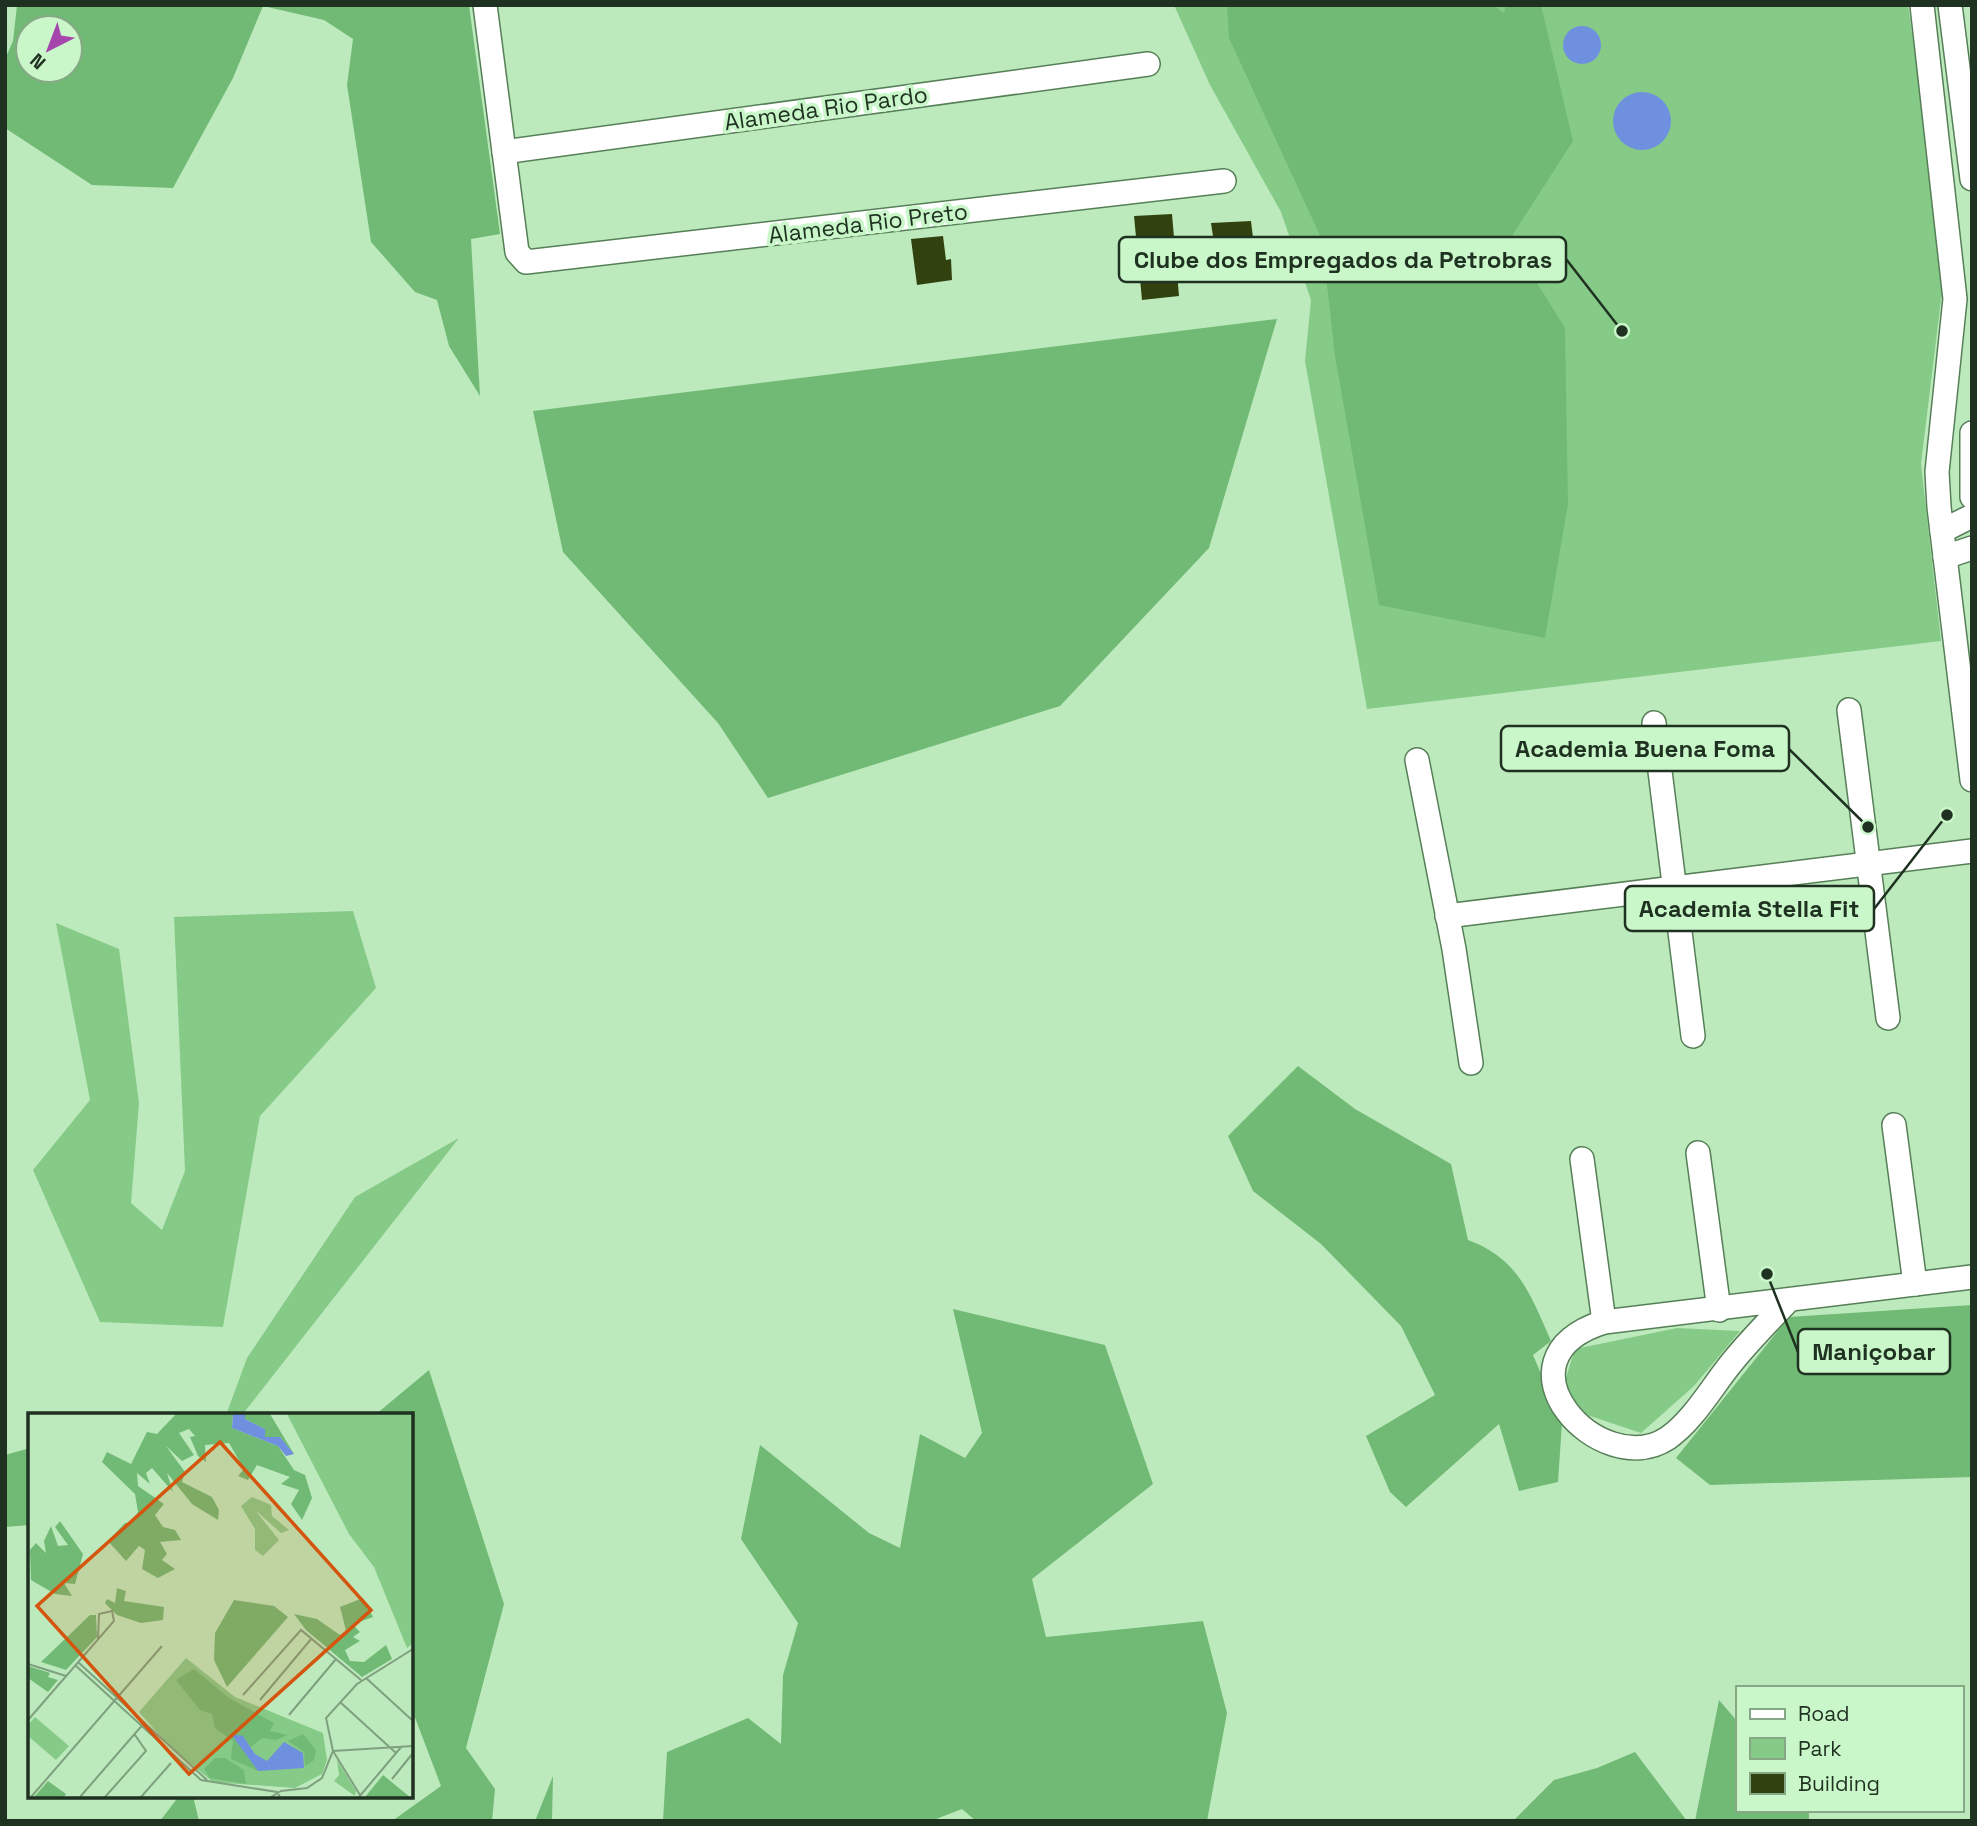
<svg xmlns="http://www.w3.org/2000/svg" width="1977" height="1826" font-family="'Space Grotesk',sans-serif">
	<rect width="100%" height="100%" fill="#bdeabd"/>
	<!-- green -->
	<g fill="#86ca88">
		<polygon points="1174,5 1908,5 1945,267 1921,464 1941,641 1367,709 1305,361 1311,300 1281,212 1210,85"/>
		<polygon points="353,911 376,988 260,1116 223,1327 100,1322 33,1170 90,1100 56,923 119,949 139,1103 131,1203 162,1230 185,1171 174,917"/>
		<polygon points="459,1138 242,1415 226,1415 247,1358 355,1197"/>
		<polygon points="1677,1328 1740,1331 1694,1386 1641,1433 1587,1415 1563,1387 1575,1349"/>
	</g>
	<!-- forest -->
	<g fill="#71ba75" fill-rule="evenodd">
		<path d="M17,5H469L500,234L471,239L480,396L449,346L437,300L415,292L371,242L347,85L353,39L324,20L263,6L233,78L173,188L92,185L5,128V59L13,41ZM70,28V70H28V28Z"/>
		<polygon points="1227,5 1493,5 1504,13 1506,5 1541,5 1573,141 1510,239 1565,328 1568,504 1545,638 1379,605 1335,356 1322,240 1229,38"/>
		<polygon points="1277,319 1209,548 1060,706 768,798 718,723 563,552 533,411"/>
		<path d="M1298,1066L1355,1109L1451,1164L1468,1240C1518,1258 1531,1295 1551,1341L1533,1355L1562,1423L1558,1482L1519,1491L1499,1424L1406,1507L1390,1492L1366,1436L1435,1395L1401,1326L1321,1244L1253,1191L1228,1136Z"/>
		<polygon points="1972,1305 1972,1477 1710,1485 1676,1458 1789,1317"/>
		<polygon points="953,1309 1105,1345 1153,1484 1032,1579 1046,1637 1203,1621 1227,1713 1207,1821 976,1821 962,1809 931,1821 663,1821 667,1752 748,1718 781,1744 783,1675 798,1623 741,1539 760,1445 869,1533 900,1548 920,1434 965,1458 982,1433"/>
		<polygon points="429,1370 504,1604 466,1748 495,1789 492,1821 392,1821 441,1786 411,1707 411,1415 375,1415"/>
		<polygon points="30,1448 30,1525 5,1527 5,1455"/>
		<polygon points="1719,1700 1737,1721 1737,1810 1809,1810 1809,1821 1695,1821"/>
		<polygon points="1635,1752 1687,1821 1513,1821 1554,1780 1597,1768"/>
		<polygon points="553,1776 552,1821 535,1821"/>
		<polygon points="179,1796 193,1796 199,1821 160,1821"/>
	</g>
	<!-- water -->
	<g fill="#6e90df">
		<circle cx="1582" cy="45" r="19"/>
		<circle cx="1642" cy="121" r="29"/>
	</g>
	<!-- building -->
	<g fill="#32420f">
		<polygon points="1172,214 1179,296 1142,300 1134,216"/>
		<polygon points="1251,221 1257,271 1219,276 1211,223"/>
		<polygon points="943,236 946,260 951,259 952,280 917,285 911,239"/>
	</g>
	<g fill="none" stroke-linecap="round" stroke-linejoin="round">
		<defs>
			<g id="minor">
				<polyline points="485,5 517,252 526,262 1224,181"/>
				<polyline points="1922,5 1955,299 1937,472 1939,507 1972,780"/>
				<polyline points="1950,5 1972,179"/>
				<polyline points="504,152 1148,64"/>
				<polyline points="1972,433 1972,497"/>
				<polyline points="1942,531 1972,516"/>
				<polyline points="1945,557 1972,548"/>
				<polyline points="1849,710 1888,1018"/>
				<polyline points="1654,723 1693,1036"/>
				<polyline points="1417,760 1454,949 1471,1063"/>
				<polyline points="1447,916 1972,851"/>
				<polyline points="1894,1125 1915,1284"/>
				<polyline points="1698,1153 1719,1310"/>
				<polyline points="1582,1159 1604,1322"/>
				<path d="M1787,1302C1769,1321 1750,1340 1733,1361C1713,1385 1694,1420 1668,1438C1600,1483 1487,1359 1604,1322L1972,1277"/>
			</g>
		</defs>
		<!-- minor casing -->
		<use href="#minor" stroke="#567f57" stroke-width="26"/>
		<!-- minor -->
		<use href="#minor" stroke="#fff" stroke-width="23"/>
	</g>
	<g text-anchor="middle" stroke-width="7" stroke-linejoin="round" paint-order="stroke">
		<!-- street labels -->
		<g font-size="23" fill="#1f3120" stroke="#caf7ca">
			<text transform="translate(826 108) rotate(-8)" y="8">Alameda Rio Pardo</text>
			<text transform="translate(868 223) rotate(-7)" y="8">Alameda Rio Preto</text>
		</g>
	</g>
	<!-- overview -->
	<g transform="translate(28 1413)">
		<rect width="385" height="385" fill="#bdeabd"/>
		<path d="M259,1H385V230L379,235L346,154L321,121ZM224,84L243,92L244,103L261,117L253,120L227,97L251,127L235,143L227,137V116L213,93ZM158,245L207,284L295,320L299,347L294,361L267,375L185,369L142,334L111,299ZM7,304L41,333L28,347L0,323V312ZM309,347L328,378L327,383L306,368L311,362Z" fill="#86ca88"/>
		<path d="M148,1H205L204,15L250,33L266,57L277,62L284,85L274,107L263,91L271,77L253,71L262,64L229,52L220,67L210,63L216,56L201,30L177,32L178,49L170,43L162,24L167,23L161,16L151,20L166,42L154,48L138,33L157,59L154,69L184,84L191,97L190,107L164,91L139,60L145,79L124,55L118,60L122,71L109,60L110,73L136,91L127,102L135,114L147,117L153,127L132,129L139,141L134,147L147,156L130,165L114,156L117,137L111,133L98,148L80,128L97,110H104L110,99L107,81L74,49L79,39L103,51L119,19L129,21ZM217,1H242L266,41L252,24H237V16L217,6ZM32,108L55,141L47,171L36,170L44,183L27,181L3,167L2,137L8,130L18,140L16,128L23,113L30,133L40,132L27,114ZM89,175L98,178L96,188L136,194L135,207L113,210L89,202L77,190L79,186L87,190ZM335,185L345,204L331,209L327,214L332,219L325,224L332,228L317,237L322,248L336,249L358,232L364,246L334,264L278,217L266,201L289,206L312,222L318,218L312,194ZM206,187L246,193L260,204L199,274L186,247L187,220ZM62,202H68L69,224L38,257L13,249ZM0,253L22,260L20,264L30,267L20,279L0,265ZM166,256L201,285L246,310L242,318L260,322L248,327L234,325L223,334L215,323L230,358L203,346L205,328L187,315L184,301L172,297L148,267ZM275,321L288,337L286,347L277,353L276,339L260,328ZM187,345H197L216,357L218,371L182,365L176,356ZM355,362L382,384H337ZM20,368L38,381L36,384H6Z" fill="#71ba75"/>
		<path d="M205,1H217V6L237,16V24H252L266,41L258,43L250,33L204,15ZM203,321L215,323L227,341L239,348L256,329L275,340L276,355L230,358Z" fill="#6e90df"/>
		<path fill="none" stroke="#7ea07e" stroke-width="2" d="M51,250L179,367M0,251L38,263M47,252L173,367L249,379L252,384M338,265L385,308M215,282L273,217L333,267M232,287L284,225M312,289L368,340M261,302L308,246M0,307L86,208L84,198L71,201L70,226M305,338L385,333M305,338L332,382M364,366L385,340M3,384L134,233M52,384L117,309M77,384L118,338L107,322M113,384L143,350M243,384L253,378L279,375L294,365L305,338L298,305L329,271L385,236M331,384L374,333"/>
		<path fill="#d4550e" fill-opacity="0.15" stroke="#d4550e" stroke-width="3.5" d="M192,29L343,197L161,361L9,193Z"/>
		<rect width="385" height="385" fill="none" stroke="#1f3120" stroke-width="3.5"/>
	</g>
	<!-- callouts -->
	<path fill="none" stroke="#1f3120" stroke-width="2.5" d="M1622 331L1566 259M1868 827L1789 749M1947 815L1874 909M1767 1274L1798 1352"/>
	<g fill="#1f3120" stroke="#caf7ca" stroke-width="2.5">
		<circle cx="1622" cy="331" r="7"/>
		<circle cx="1868" cy="827" r="7"/>
		<circle cx="1947" cy="815" r="7"/>
		<circle cx="1767" cy="1274" r="7"/>
	</g>
	<g fill="#caf7ca" stroke="#1f3120" stroke-width="2.5">
		<rect x="1119" y="237" width="447" height="45" rx="7"/>
		<rect x="1501" y="726" width="288" height="45" rx="7"/>
		<rect x="1625" y="886" width="249" height="45" rx="7"/>
		<rect x="1798" y="1329" width="152" height="45" rx="7"/>
	</g>
	<g font-size="24" text-anchor="middle" font-weight="bold" fill="#1f3120">
		<text x="1343" y="268">Clube dos Empregados da Petrobras</text>
		<text x="1645" y="757">Academia Buena Foma</text>
		<text x="1749" y="917">Academia Stella Fit</text>
		<text x="1874" y="1360">Maniçobar</text>
	</g>
	<!-- border -->
	<rect width="1977" height="1826" fill="none" stroke="#1f3120" stroke-width="14"/>
	<!-- legend -->
	<rect x="1736" y="1686" width="228" height="126" fill="#caf7ca" stroke="#86a886" stroke-width="2"/>
	<rect x="1750" y="1709" width="35" height="10" fill="#ffffff" stroke="#86a886" stroke-width="2"/>
	<text x="1798" y="1721" font-size="21" fill="#1f3120">Road</text>
	<rect x="1750" y="1738" width="35" height="21" fill="#86ca88" stroke="#86a886" stroke-width="2"/>
	<text x="1798" y="1756" font-size="21" fill="#1f3120">Park</text>
	<rect x="1750" y="1773" width="35" height="21" fill="#32420f" stroke="#86a886" stroke-width="2"/>
	<text x="1798" y="1791" font-size="21" fill="#1f3120">Building</text>
	<!-- north arrow -->
	<g transform="translate(49 49) rotate(222)"><circle r="33" fill="#caf7ca" stroke="#86a886" stroke-width="2"/>
	<path d="M0-5L12 26L0 18L-12 26Z" fill="#a645ac"/>
	<text y="-10" font-size="19" font-weight="bold" text-anchor="middle" fill="#1f3120">N</text>
	</g>
</svg>
